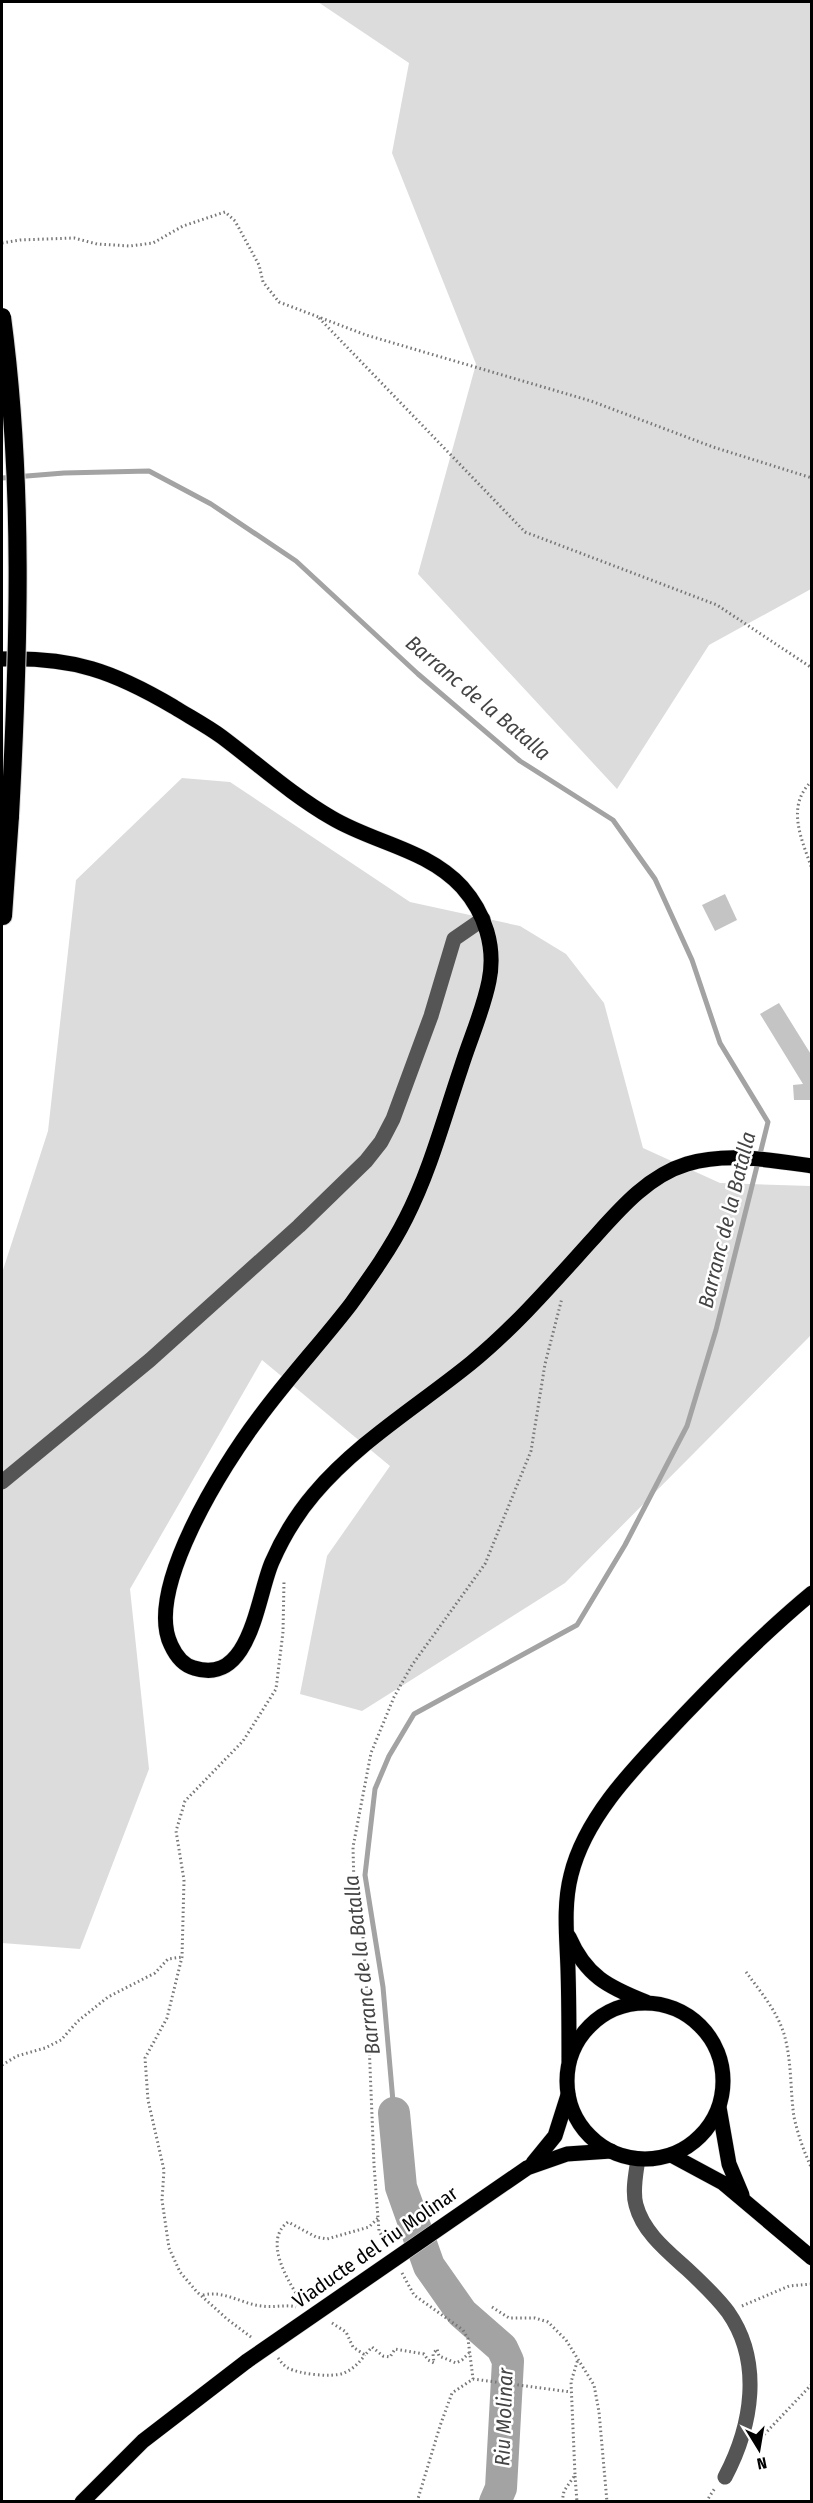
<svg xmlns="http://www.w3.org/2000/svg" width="813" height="2503" font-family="'Fira Sans Condensed',sans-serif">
	<rect width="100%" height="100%" fill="#fff"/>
	<!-- green -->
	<g fill="#dcdcdc">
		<polygon points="318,2 811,2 811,589 709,645 617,789 418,574 476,364 392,153 409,63"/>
		<polygon points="182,778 230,782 410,902 520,926 566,954 604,1003 643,1148 720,1183 811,1186 811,1335 565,1583 362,1711 300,1694 327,1556 390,1466 262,1360 130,1589 149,1769 80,1949 2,1943 2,1273 48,1131 76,880"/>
	</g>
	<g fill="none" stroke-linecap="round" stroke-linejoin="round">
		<!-- stream -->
		<polyline stroke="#a3a3a3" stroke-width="5" points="2,478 64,473 149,471 211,504 296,561 418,674 520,761 613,820 655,879 692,960 720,1043 768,1122 716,1330 687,1426 625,1545 577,1625 414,1714 389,1756 375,1789 365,1875 383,1987 394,2113"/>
		<!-- river -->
		<polyline stroke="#a3a3a3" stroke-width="32" points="394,2113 401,2187 429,2266 462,2313 502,2348 508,2361 501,2488 495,2502"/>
	</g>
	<!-- building -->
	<g fill="#c4c4c4">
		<polygon points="725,894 737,920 715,931 702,905"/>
		<polygon points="779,1003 812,1056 812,1100 794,1100 793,1085 803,1084 760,1014"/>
	</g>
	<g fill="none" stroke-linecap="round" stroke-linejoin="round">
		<defs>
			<g id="major">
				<path d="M2,659C73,657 113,671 174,707C190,717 207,726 222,737C258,764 292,795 332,818C374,843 427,849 462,887C485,913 496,947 489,981C483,1011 470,1039 461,1068C444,1118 430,1171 406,1218C391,1248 371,1276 351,1304C321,1343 287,1379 258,1419C224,1464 144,1590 171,1645C176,1656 183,1665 194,1668C251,1686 257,1596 272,1562C282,1539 297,1514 314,1494C358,1442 418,1406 471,1363C515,1327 553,1283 591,1241C618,1211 647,1176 687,1164C727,1152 771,1160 812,1166"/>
				<path d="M569,1937C586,1976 608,1987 646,2002"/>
				<circle cx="645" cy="2081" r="78"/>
				<path d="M569,2061C569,2031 569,2001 568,1970C567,1938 563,1906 571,1875C586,1813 641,1761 683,1716C724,1673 766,1631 812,1593"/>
				<polyline points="719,2107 729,2164 742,2195"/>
				<polyline points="671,2155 723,2183 812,2258"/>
				<polyline points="533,2163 555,2136 568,2095"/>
				<polyline points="527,2168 567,2154 611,2151"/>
				<polyline points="82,2502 143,2441 247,2361"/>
			</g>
			<polyline id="highway" points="3,916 10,816"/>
		</defs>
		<!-- major casing -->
		<use href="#major" stroke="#dbdbdb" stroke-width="16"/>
		<!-- highway casing -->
		<use href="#highway" stroke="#dbdbdb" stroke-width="20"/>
		<!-- path -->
		<g stroke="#777" stroke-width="3" stroke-dasharray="1.5 3" stroke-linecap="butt">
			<polyline points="2,243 20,240 74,238 97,244 130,246 153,243 183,226 225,212 235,221 259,265 263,282 279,302 366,335 591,401 713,447 812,478"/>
			<polyline points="319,318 525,532 717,605 812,668"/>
			<path d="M812,781C785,806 802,840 812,869"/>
			<path d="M746,1972C760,1991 777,2011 784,2034C792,2061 790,2090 794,2117C798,2135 804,2152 812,2169"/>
			<polyline points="2,2065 17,2056 45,2048 61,2040 78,2021 108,1997 155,1973 168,1959 182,1957"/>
			<polyline points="388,2246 379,2231 374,2165 367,1993 363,1937 354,1886 353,1847 371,1753 394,1697 412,1665 485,1564 531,1451 545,1364 562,1298"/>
			<polyline points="402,2273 414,2295 463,2330 468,2339 473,2379"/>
			<path d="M203,2295C225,2290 241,2304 262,2306C273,2308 285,2304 296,2307"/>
			<path d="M303,2304C289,2283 262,2241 288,2222L316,2237L327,2239L369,2227L378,2218"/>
			<polyline points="742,2306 789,2286 812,2284"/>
			<polyline points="492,2307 509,2318 535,2318 548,2322 566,2340 594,2385 599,2412 607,2502"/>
			<polyline points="332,2323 346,2332 353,2347 365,2355 372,2347 383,2356 390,2357 395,2349 424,2354 428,2360 434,2363 433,2354 437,2349 439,2356 456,2363 462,2360 469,2353"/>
			<polyline points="251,2337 227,2319 197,2292 180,2272 169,2248 162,2200 164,2170 148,2100 145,2058 167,2018 182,1957 184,1880 176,1831 185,1801 243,1741 276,1689 283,1632 284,1581"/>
			<path d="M278,2358C281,2362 284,2366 288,2368C299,2374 332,2378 344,2373C353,2369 359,2363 365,2355"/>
			<polyline points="758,2441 812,2384"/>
			<polyline points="575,2476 577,2502"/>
			<polyline points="417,2502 440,2426 452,2393 473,2379 571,2392"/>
			<polyline points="562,2502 564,2491 575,2475 571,2382 578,2359"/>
			<polyline points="706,2502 715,2488"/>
		</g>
		<!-- minor -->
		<g stroke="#555" stroke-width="15">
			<polyline points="2,1482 150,1360 299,1226 366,1161 381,1142 393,1119 431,1016 454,939 483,919"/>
			<path d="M638,2159C636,2173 632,2191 636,2205C643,2232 667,2251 687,2269C701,2282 716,2296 728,2312C763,2362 752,2426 725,2477"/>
		</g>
		<!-- major -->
		<use href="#major" stroke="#000" stroke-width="15"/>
		<!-- highway -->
		<use href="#highway" stroke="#000" stroke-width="18"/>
		<defs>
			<polyline id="major-bridge" points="247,2361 527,2168"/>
			<path id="highway-bridge" d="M2,317C24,483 19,649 10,816"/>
		</defs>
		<!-- major-bridge casing -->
		<use href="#major-bridge" stroke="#dbdbdb" stroke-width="16" stroke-linecap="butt"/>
		<!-- highway-bridge casing -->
		<use href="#highway-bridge" stroke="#dbdbdb" stroke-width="20" stroke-linecap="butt"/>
		<!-- major-bridge -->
		<use href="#major-bridge" stroke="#000" stroke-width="15"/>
		<!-- highway-bridge -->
		<use href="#highway-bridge" stroke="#000" stroke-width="18"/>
	</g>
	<g text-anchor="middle" stroke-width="5" stroke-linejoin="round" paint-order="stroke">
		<!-- street labels -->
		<g font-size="20" fill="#000" stroke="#fff">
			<text transform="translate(375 2247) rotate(-35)" y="7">Viaducte del riu Molinar</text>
		</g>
		<!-- water labels -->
		<g font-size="21" font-style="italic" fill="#444" stroke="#fff">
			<text transform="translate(478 698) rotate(40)" y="7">Barranc de la Batalla</text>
			<text transform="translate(727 1220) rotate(-76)" y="7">Barranc de la Batalla</text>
			<text transform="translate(362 1965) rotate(-97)" y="7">Barranc de la Batalla</text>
			<text transform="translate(504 2417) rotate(-88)" y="7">Riu Molinar</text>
		</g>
	</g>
	<!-- border -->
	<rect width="813" height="2503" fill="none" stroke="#000000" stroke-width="6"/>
	<!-- north arrow -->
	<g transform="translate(759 2449) rotate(169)" stroke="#ffffff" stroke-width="4.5" paint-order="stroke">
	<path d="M0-4.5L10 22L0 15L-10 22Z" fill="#000000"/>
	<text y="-9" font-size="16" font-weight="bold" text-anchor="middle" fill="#000000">N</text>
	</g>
</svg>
